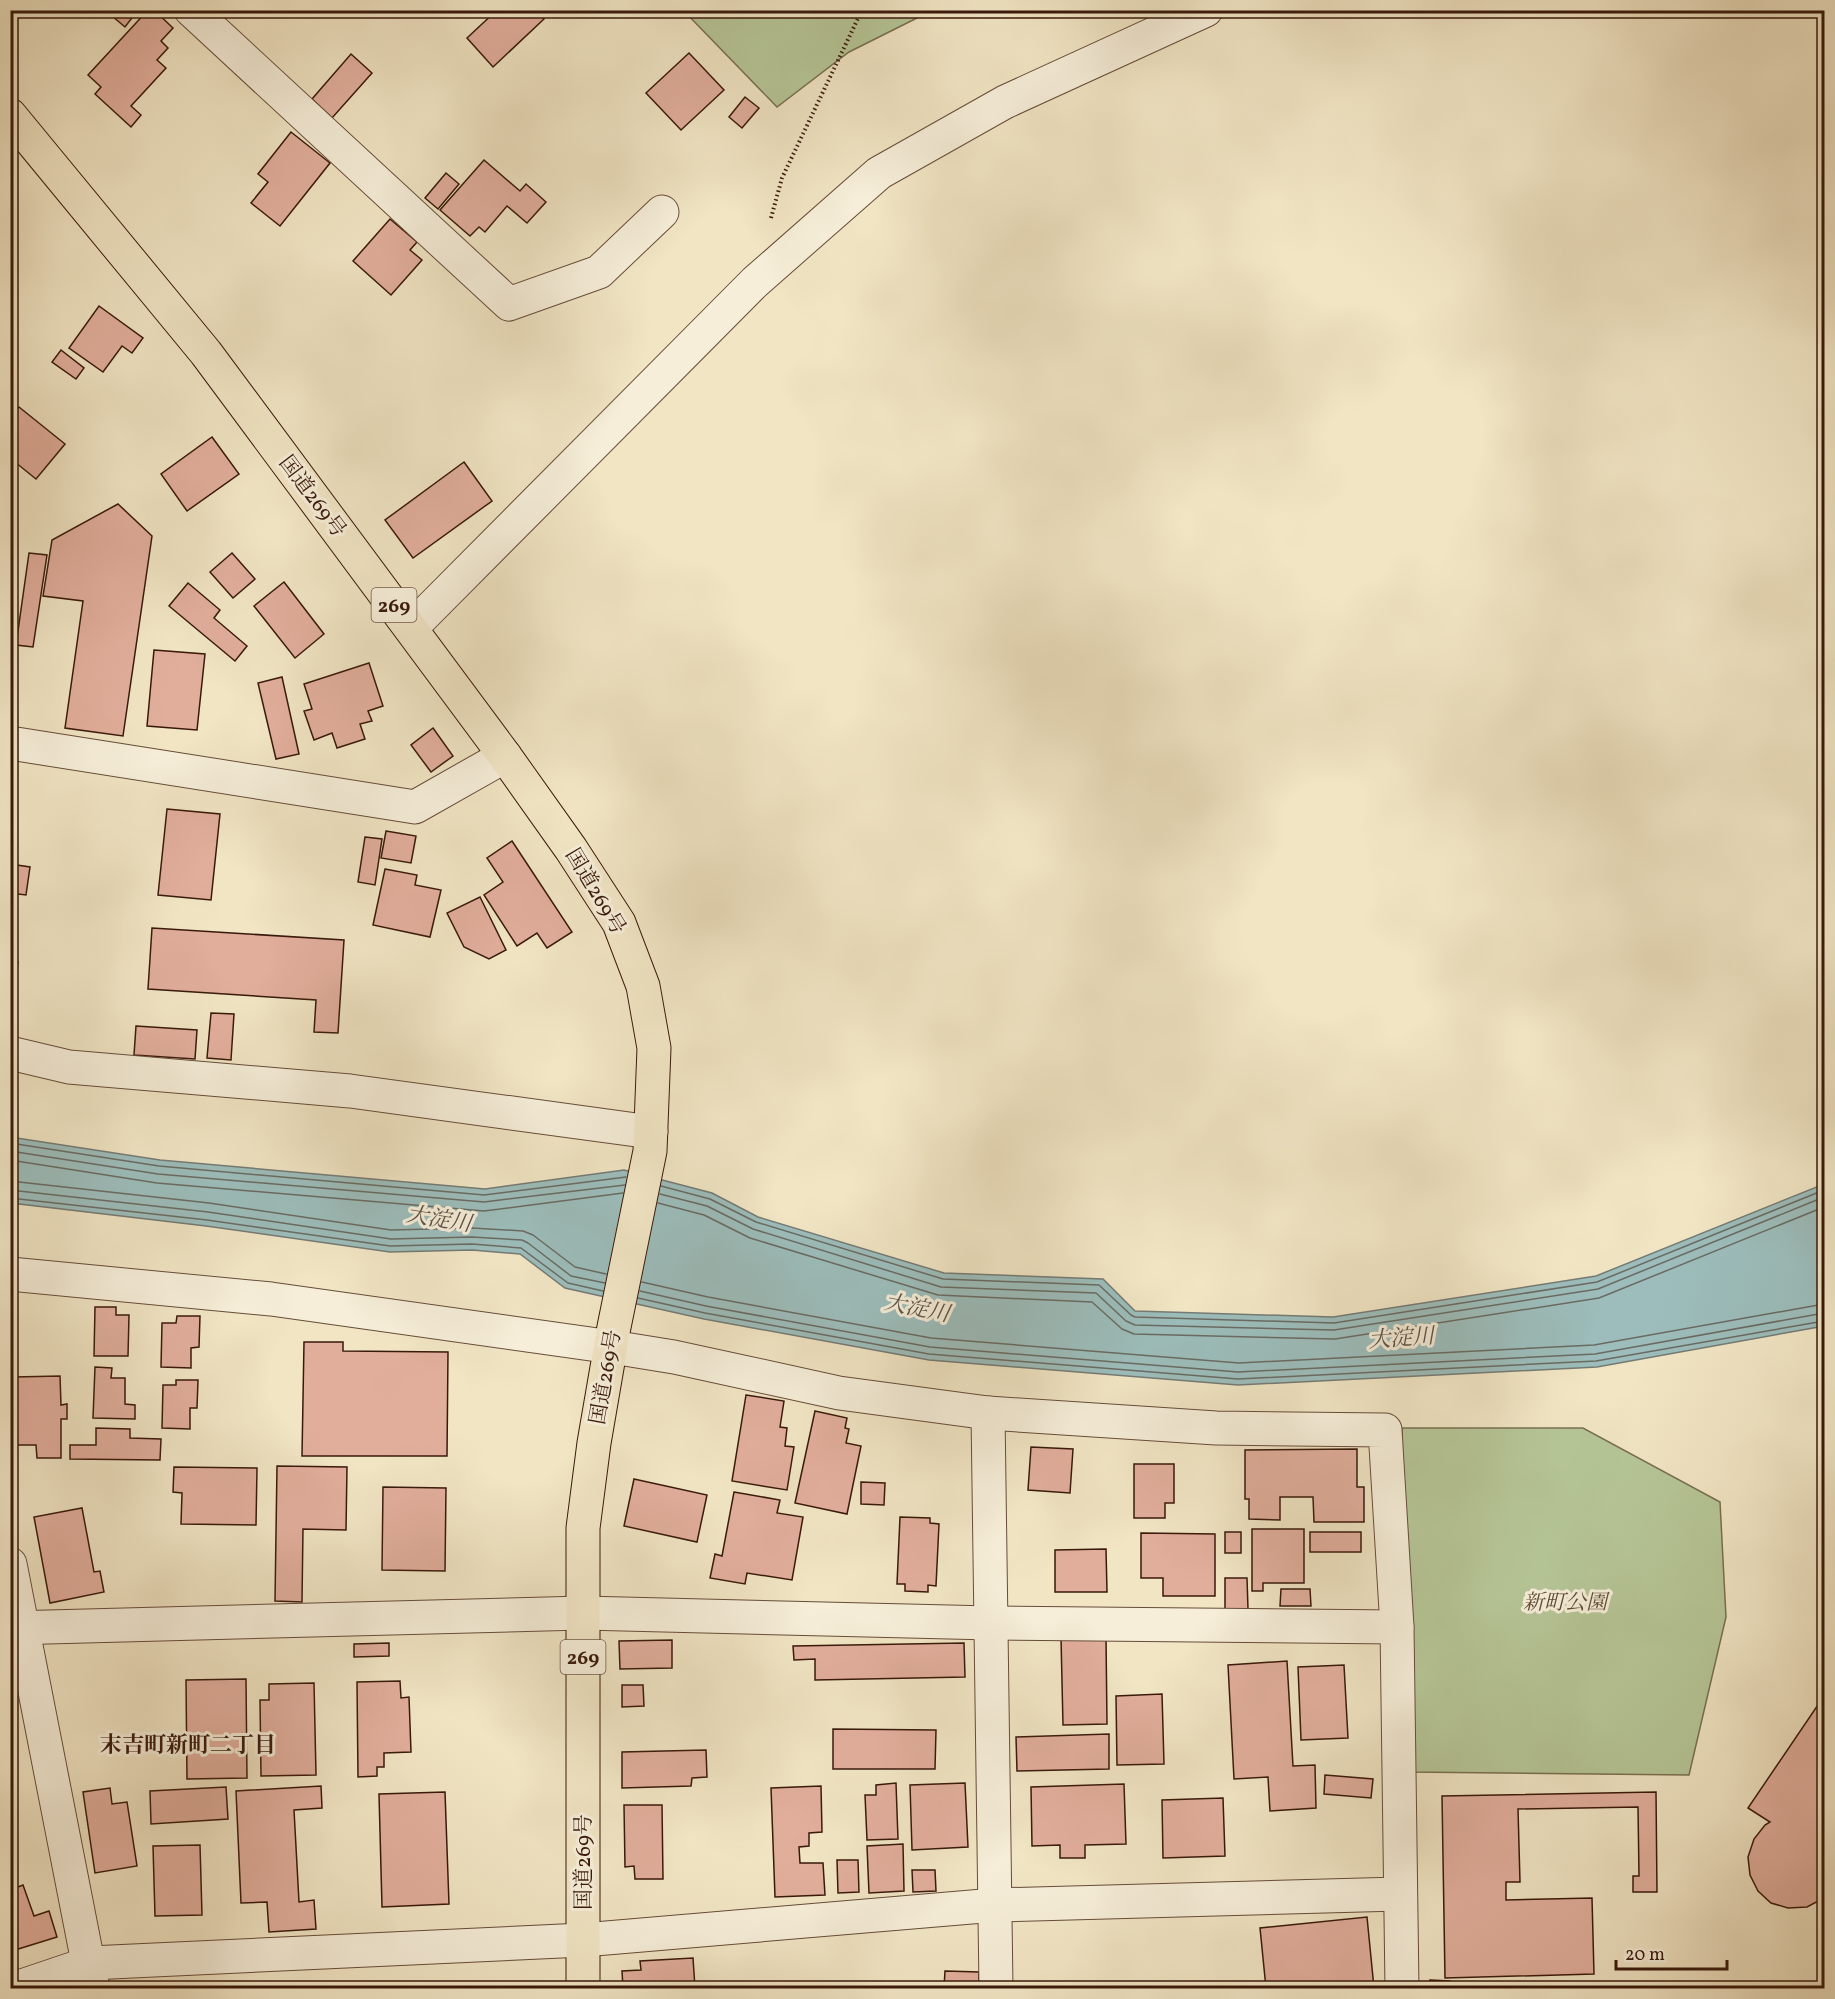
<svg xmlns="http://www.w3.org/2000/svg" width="1835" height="1999" font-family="Vollkorn,'Noto Serif JP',serif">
	<rect width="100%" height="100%" fill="#f1e5c4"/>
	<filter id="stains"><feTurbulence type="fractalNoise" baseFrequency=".00333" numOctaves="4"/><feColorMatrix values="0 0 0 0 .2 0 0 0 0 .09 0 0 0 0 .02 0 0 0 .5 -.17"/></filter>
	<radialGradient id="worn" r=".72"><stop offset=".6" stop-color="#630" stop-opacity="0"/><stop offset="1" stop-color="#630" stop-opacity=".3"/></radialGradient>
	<!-- green -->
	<g fill="#b6c697" stroke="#787051" stroke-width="1.5">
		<polygon points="684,11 931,11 849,52 777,107"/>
		<polygon points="1402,1428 1583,1428 1720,1502 1726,1617 1689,1775 1408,1772"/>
	</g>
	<!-- water -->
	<polygon fill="#9cbdbb" stroke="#747b75" stroke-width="1.5" points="10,1137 160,1160 485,1189 624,1170 712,1193 758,1217 944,1273 1103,1279 1135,1311 1333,1317 1596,1276 1824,1184 1824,1326 1597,1367 1238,1385 929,1360 704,1319 565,1288 520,1254 472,1250 390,1252 206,1226 11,1203"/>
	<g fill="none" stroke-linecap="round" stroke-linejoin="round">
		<!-- shore -->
		<g stroke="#6a6b63" stroke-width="1.5">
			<polyline points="10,1143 159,1166 484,1195 626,1177"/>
			<polyline points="10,1151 158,1174 484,1202 625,1185"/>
			<polyline points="10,1160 157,1183 484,1211 623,1193"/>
			<polyline points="10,1181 209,1203 391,1230 472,1228 523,1231 533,1235 575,1267 606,1274"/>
			<polyline points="661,1186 710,1199 756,1222 943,1279 1099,1285 1131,1315 1135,1317 1334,1323 1597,1282 1824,1190"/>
			<polyline points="10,1190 208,1212 391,1239 472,1237 522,1240 528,1243 571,1276 605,1283"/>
			<polyline points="660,1194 707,1206 753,1229 941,1287 1096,1293 1126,1321 1135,1325 1334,1330 1598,1289 1824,1197"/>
			<polyline points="10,1198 207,1220 390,1246 472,1244 521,1248 568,1283 603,1291"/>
			<polyline points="658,1203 704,1215 750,1238 938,1295 1092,1302 1122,1329 1134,1334 1335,1339 1599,1298 1824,1207"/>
			<polyline points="642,1282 708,1297 931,1338 1239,1363 1594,1345 1824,1304"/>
			<polyline points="640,1291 706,1306 930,1347 1238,1372 1595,1354 1824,1313"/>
			<polyline points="638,1298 705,1313 929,1354 1238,1379 1596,1361 1824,1321"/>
		</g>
	</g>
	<!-- building -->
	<g fill="#e1ae9c" stroke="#39190b" stroke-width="1.5">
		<polygon points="105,10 138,10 125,27"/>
		<polygon points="148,10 154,10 173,28 161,41 168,48 157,60 166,68 131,106 141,115 131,127 95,94 101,87 88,75"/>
		<polygon points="497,10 536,10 544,19 493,67 467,38"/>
		<polygon points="689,53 724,90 681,130 646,93"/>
		<polygon points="351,54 372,73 332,118 312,99"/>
		<polygon points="745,97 759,108 742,128 729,117"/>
		<polygon points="291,132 330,163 280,226 251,203 268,182 258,174"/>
		<polygon points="484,160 520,191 526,184 546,202 527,223 507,206 485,232 479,227 470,236 440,210"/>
		<polygon points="446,173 459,184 438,209 425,198"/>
		<polygon points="390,219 417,242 410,250 422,260 391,295 353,261"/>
		<polygon points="99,306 143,338 132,353 122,346 103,372 69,348"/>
		<polygon points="61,350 84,368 76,379 52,362"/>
		<polygon points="19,407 65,444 36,479 10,458 10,417"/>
		<polygon points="212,437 239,474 187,511 161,474"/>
		<polygon points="464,462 492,501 413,558 385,520"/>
		<polygon points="118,504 152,536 123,736 65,728 83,601 43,596 52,540"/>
		<polygon points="29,553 47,555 33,647 16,645"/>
		<polygon points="232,553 255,579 233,598 210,572"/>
		<polygon points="284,582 324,634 295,658 254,606"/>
		<polygon points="188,583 220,610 214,618 247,646 235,661 169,606"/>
		<polygon points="10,607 16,608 10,636"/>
		<polygon points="154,650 205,654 197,730 147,726"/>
		<polygon points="369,663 383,706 368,711 372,721 360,724 365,739 337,748 332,733 314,740 304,711 312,709 304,684"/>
		<polygon points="282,677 299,754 276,759 258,683"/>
		<polygon points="433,728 453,756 431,772 411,745"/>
		<polygon points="167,809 220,814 211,900 158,895"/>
		<polygon points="386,831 416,836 411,863 381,858"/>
		<polygon points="365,837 382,839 375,885 358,882"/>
		<polygon points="512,841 572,932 547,948 537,933 517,946 484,895 503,882 487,858"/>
		<polygon points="10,864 30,867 26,895 10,893"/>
		<polygon points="385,869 417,875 415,885 441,890 430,937 373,925"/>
		<polygon points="480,897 506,950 489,959 464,947 447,913"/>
		<polygon points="152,928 344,940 338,1033 314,1032 316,1000 148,989"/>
		<polygon points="10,961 18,962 14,991 10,991"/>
		<polygon points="211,1013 234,1014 231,1060 207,1058"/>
		<polygon points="136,1026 197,1030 195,1059 134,1055"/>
		<polygon points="95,1307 116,1307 116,1315 129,1315 128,1356 94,1356"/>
		<polygon points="177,1316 200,1316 199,1347 191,1348 191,1368 161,1367 162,1323 176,1323"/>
		<polygon points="304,1342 343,1342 343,1351 448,1352 447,1456 302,1456"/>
		<polygon points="95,1367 112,1368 111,1378 125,1378 125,1404 135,1405 135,1419 93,1418"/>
		<polygon points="60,1376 61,1405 67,1404 67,1419 61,1419 61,1458 37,1458 36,1445 15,1445 14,1377"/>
		<polygon points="176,1380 198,1380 197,1408 190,1408 190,1429 162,1428 163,1385 176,1385"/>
		<polygon points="746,1395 784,1401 780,1427 787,1428 785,1446 794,1447 787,1490 732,1481"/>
		<polygon points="815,1411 847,1418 845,1428 849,1429 846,1443 861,1446 847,1514 795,1503"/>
		<polygon points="96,1428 130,1429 130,1438 161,1439 160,1460 70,1459 70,1445 96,1445"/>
		<polygon points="1031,1447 1073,1449 1070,1493 1028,1490"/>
		<polygon points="1357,1449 1357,1487 1364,1487 1364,1522 1314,1522 1313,1497 1280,1497 1280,1520 1249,1519 1249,1499 1245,1499 1245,1450"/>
		<polygon points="1134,1464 1174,1464 1174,1503 1165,1503 1165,1518 1134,1518"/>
		<polygon points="277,1466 347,1467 346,1530 303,1529 302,1602 275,1601"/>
		<polygon points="174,1467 257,1468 256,1525 181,1524 182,1493 173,1492"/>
		<polygon points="634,1479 707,1495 697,1542 624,1526"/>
		<polygon points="861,1482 885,1483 884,1505 861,1504"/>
		<polygon points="383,1487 446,1488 445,1571 382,1570"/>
		<polygon points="734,1492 780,1500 777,1513 803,1517 792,1580 747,1573 745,1584 710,1578 715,1554 722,1556"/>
		<polygon points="82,1508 94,1572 100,1571 104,1592 50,1603 34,1517"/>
		<polygon points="900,1517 930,1518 930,1523 939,1524 936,1586 928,1585 928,1592 905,1591 905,1584 897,1584"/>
		<polygon points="1252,1529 1304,1529 1304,1583 1263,1583 1263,1591 1252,1591"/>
		<rect x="1225" y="1532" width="16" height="21"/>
		<rect x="1310" y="1532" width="51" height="20"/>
		<polygon points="1141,1533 1215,1534 1215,1596 1163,1596 1163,1578 1141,1578"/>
		<polygon points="1106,1549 1107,1592 1055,1592 1055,1550"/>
		<polygon points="1225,1578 1247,1578 1248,1609 1225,1609"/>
		<polygon points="1281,1589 1310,1589 1311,1606 1280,1606"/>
		<polygon points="1106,1637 1107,1724 1063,1725 1061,1638"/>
		<polygon points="672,1640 672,1668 620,1669 619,1641"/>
		<polygon points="389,1643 389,1656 354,1657 354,1644"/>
		<polygon points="964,1643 965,1677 815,1680 815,1659 794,1660 793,1646"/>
		<polygon points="1287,1661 1293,1766 1315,1765 1316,1808 1270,1811 1268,1777 1234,1779 1228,1665"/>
		<polygon points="1344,1665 1348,1738 1301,1740 1298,1667"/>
		<polygon points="246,1679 247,1778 187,1779 186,1680"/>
		<polygon points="400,1681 401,1698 409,1697 411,1752 384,1753 384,1767 377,1767 377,1776 358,1777 357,1682"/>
		<polygon points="314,1683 316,1775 261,1776 260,1700 269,1700 269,1684"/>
		<polygon points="622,1685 643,1685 644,1706 622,1707"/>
		<polygon points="1162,1694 1164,1764 1117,1765 1116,1696"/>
		<polygon points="1824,1696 1824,1898 1807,1907 1788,1908 1771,1903 1758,1891 1750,1875 1748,1857 1754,1839 1765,1825 1770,1822 1748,1808"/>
		<polygon points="833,1729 936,1730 935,1769 833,1769"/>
		<polygon points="1109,1734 1109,1769 1017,1771 1016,1737"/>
		<polygon points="706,1750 707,1777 692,1778 691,1786 622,1788 622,1752"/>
		<polygon points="1325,1775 1373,1779 1371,1798 1324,1794"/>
		<polygon points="896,1783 898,1839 867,1840 865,1795 876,1795 876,1785"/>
		<polygon points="965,1783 968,1847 912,1850 910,1785"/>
		<polygon points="1124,1784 1126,1844 1085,1845 1085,1858 1060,1858 1060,1845 1032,1846 1031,1787"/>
		<polygon points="321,1786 322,1808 294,1810 299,1902 314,1900 316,1929 269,1932 267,1902 241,1903 236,1791"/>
		<polygon points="821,1786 822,1832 809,1833 809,1846 799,1847 800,1863 823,1863 825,1895 775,1897 771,1788"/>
		<polygon points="226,1787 228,1819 151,1824 150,1791"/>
		<polygon points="110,1788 112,1804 127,1802 137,1866 95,1873 83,1792"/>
		<polygon points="445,1792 449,1904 382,1907 379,1794"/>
		<polygon points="1656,1792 1657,1892 1633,1892 1633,1876 1639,1876 1638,1807 1518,1809 1520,1882 1506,1882 1506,1900 1592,1898 1594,1974 1445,1978 1442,1796"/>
		<polygon points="1223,1798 1225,1856 1163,1858 1162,1800"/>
		<polygon points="624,1805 662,1805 663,1879 635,1879 634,1866 625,1867"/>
		<polygon points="903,1844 904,1891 869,1893 867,1846"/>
		<polygon points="200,1845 202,1915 155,1916 153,1846"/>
		<polygon points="837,1860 858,1860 859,1892 838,1893"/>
		<polygon points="912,1870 935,1870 936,1891 913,1892"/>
		<polygon points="23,1885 34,1916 49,1911 57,1937 15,1950 10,1935 10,1890"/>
		<polygon points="1367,1917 1374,1988 1266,1988 1260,1928"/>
		<polygon points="693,1958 695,1988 623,1988 622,1971 641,1970 640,1961"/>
		<polygon points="945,1971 979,1972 979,1988 944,1988"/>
		<polygon points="1430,1980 1450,1981 1450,1988 1430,1988"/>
	</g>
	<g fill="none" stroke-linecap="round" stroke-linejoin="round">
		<defs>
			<g id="minor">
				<polyline points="191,10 509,304 599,272 662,212"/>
				<polyline points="10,743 415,807 505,756"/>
				<polyline points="10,1053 69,1067 350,1091 651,1132"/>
				<polyline points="10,1274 271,1299 612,1347 674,1357 839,1393 988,1413 1216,1428 1385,1430 1397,1627 1402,1988"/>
				<polyline points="988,1413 996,1988"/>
				<polyline points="10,1564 93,1988"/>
				<polyline points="10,1628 583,1613 991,1623 1397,1627"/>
				<polyline points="16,1988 90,1963 583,1940 995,1905 1399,1894"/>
			</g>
			<polyline id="tertiary" points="411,628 755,282 879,173 1005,102 1206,10"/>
			<polyline id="trunk" points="10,115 206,353 505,756 571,849 619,923 643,986 654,1048 650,1151 614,1327 594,1443 583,1528 583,1988"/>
		</defs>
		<!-- minor casing -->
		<use href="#minor" stroke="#674c39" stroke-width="35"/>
		<!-- tertiary casing -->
		<use href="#tertiary" stroke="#674c39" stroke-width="35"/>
		<!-- trunk casing -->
		<use href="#trunk" stroke="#39190b" stroke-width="35"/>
		<!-- path -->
		<polyline stroke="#39190b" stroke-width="4" stroke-dasharray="1.5 3" stroke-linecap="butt" points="771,218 782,178 862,10"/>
		<!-- minor -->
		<use href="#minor" stroke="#f6eed9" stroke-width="33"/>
		<!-- tertiary -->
		<use href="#tertiary" stroke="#f6eed9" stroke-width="33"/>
		<!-- trunk -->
		<use href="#trunk" stroke="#f1e5c4" stroke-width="33"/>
	</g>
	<g text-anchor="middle" stroke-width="6" stroke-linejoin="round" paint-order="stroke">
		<!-- shield labels -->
		<g fill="#f6eed9" stroke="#725949" stroke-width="1.5">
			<rect x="371.5" y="588" width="45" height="34" rx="4.5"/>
			<rect x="560.5" y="1640" width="45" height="34" rx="4.5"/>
		</g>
		<g font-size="20" font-weight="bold" fill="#39190b">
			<text x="394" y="612">269</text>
			<text x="583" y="1664">269</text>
		</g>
		<!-- street labels -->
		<g font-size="21" fill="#39190b" stroke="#f6eed9">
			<text transform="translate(313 496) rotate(53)" y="7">国道269号</text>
			<text transform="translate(596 891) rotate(59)" y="7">国道269号</text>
			<text transform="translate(605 1377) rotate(-80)" y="7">国道269号</text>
			<text transform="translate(583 1862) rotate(-90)" y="7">国道269号</text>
		</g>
		<!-- park labels -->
		<g font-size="21" font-style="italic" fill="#5e4d35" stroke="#f6eed9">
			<text x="1565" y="1609">新町公園</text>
		</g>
		<!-- water labels -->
		<g font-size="22" font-style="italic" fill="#5c5249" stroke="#f6eed9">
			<text transform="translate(439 1218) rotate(9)" y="8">大淀川</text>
			<text transform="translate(917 1307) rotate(11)" y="8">大淀川</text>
			<text transform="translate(1401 1337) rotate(-4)" y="8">大淀川</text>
		</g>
		<!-- neighbourhood labels -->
		<g font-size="22" font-weight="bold" fill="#39190b" stroke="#f6eed9">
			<text x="188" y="1752">末吉町新町二丁目</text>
		</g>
	</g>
	<!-- margin -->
	<rect width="1835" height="1999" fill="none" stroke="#f1e5c4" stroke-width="36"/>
	<rect x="12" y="12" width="1811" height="1975" fill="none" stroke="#39190b" stroke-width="3"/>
	<rect x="18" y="18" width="1799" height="1963" fill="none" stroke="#39190b" stroke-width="1.5"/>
	<!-- scale -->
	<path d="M1616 1960v9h111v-9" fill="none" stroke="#39190b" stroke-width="3"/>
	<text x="1625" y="1960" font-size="18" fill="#39190b" stroke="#f6eed9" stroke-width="4.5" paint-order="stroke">20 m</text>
	<rect width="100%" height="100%" filter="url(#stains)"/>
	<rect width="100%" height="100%" fill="url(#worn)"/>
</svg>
